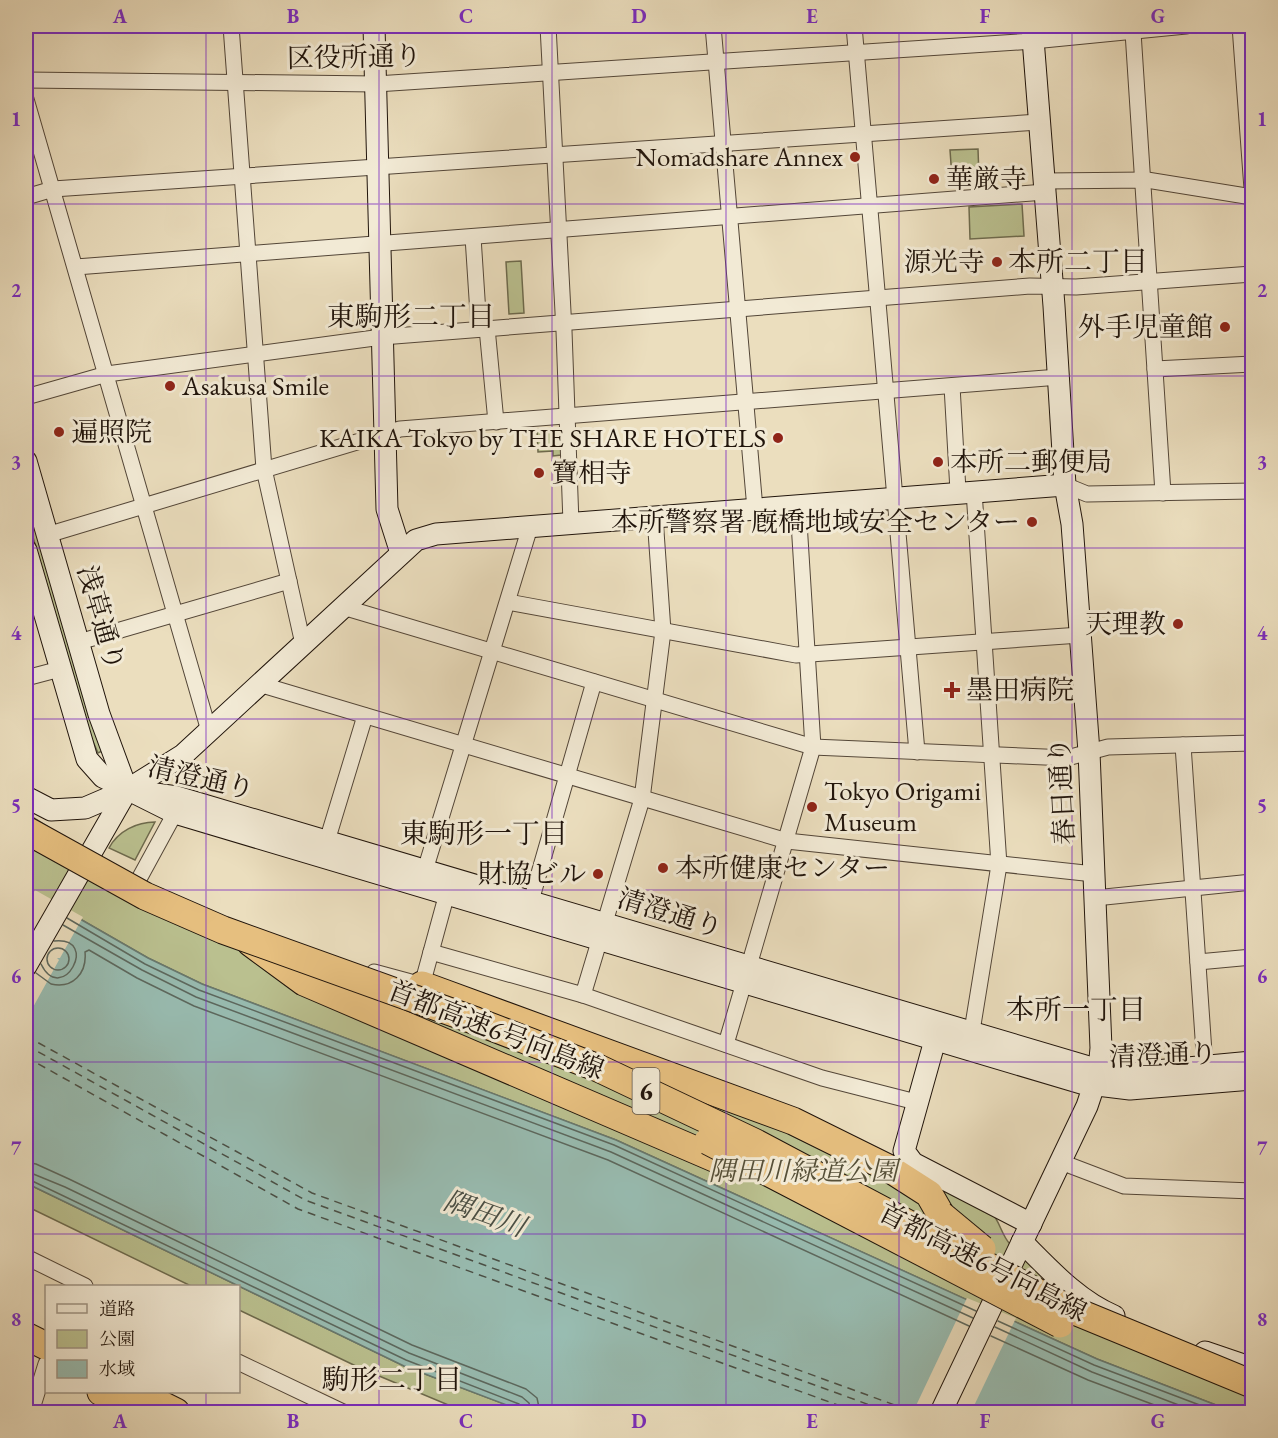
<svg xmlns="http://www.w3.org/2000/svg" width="1278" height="1438" font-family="'EB Garamond','Noto Serif JP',serif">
	<rect width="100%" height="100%" fill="#ebdebe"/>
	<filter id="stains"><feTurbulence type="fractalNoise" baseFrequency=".00333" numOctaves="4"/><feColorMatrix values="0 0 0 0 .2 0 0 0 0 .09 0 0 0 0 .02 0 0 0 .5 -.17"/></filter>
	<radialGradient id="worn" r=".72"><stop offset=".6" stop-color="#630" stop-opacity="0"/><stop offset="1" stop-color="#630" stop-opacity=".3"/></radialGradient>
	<!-- green -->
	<g fill="#bac08f" stroke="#6d6a4d" stroke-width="1.5">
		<polygon points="978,149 979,177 952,178 950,150"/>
		<polygon points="1022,204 1024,236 970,239 969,207"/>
		<polygon points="521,261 524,313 509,314 506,262"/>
		<polygon points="560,428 561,455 553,456 553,451 538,452 537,429"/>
		<polygon points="26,496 102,751 98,753 91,737 26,513"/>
		<path d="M26,813L114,869L194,909L780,1111L992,1213C1000,1222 1002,1236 1010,1244C1076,1312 1167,1341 1252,1375V1412H1234L1097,1359L616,1140L202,984L148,958L26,888Z"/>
		<path d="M155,822L135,860L109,848C118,831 137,822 155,822Z"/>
		<polygon points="26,1183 404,1366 525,1412 465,1412 360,1368 239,1310 238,1286 191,1286 26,1206"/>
	</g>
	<!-- water -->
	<polygon fill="#98bcb1" stroke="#68796f" stroke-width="1.5" points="26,888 148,958 202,984 616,1140 1097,1359 1234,1412 525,1412 404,1366 26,1183"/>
	<!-- pier -->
	<g fill="#ebdebe">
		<polygon points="35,890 83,917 60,958 57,958 59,960 26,1020 26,906"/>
		<polygon points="967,1298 1016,1318 971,1412 913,1412"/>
	</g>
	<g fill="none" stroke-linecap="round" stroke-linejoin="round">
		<!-- shore -->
		<g stroke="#5c685e" stroke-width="1.5">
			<polyline points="67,918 145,964 199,990 614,1145 976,1311"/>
			<polyline points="63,925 142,970 196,997 611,1152 973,1318"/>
			<circle cx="58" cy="959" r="11"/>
			<path d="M41,964C62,1007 101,936 54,941"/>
			<path d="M36,973L51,984C73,989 87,973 85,952L89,950L137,978L194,1006L608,1160L969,1326"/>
			<polyline points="26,1162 36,1164 69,1179 412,1345 526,1389 537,1398 540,1412"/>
			<polyline points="26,1171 65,1187 409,1353 522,1397 529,1403 531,1412"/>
			<polyline points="26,1178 406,1360 519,1404 524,1412"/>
			<polyline points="998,1321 1094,1365 1218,1412"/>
			<polyline points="995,1327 1092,1372 1197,1412"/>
			<polyline points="991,1336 1088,1380 1173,1412"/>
		</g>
		<!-- ferry -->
		<g stroke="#4a4f45" stroke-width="1.5" stroke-dasharray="8 6" stroke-linecap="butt">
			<polyline points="26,1036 312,1193 914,1412"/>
			<polyline points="26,1045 305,1200 889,1412"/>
			<polyline points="26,1057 298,1209 857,1412"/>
		</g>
		<defs>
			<g id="street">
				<polyline points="231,26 264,469 303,644"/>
				<polyline points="548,26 564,331 571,523"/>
				<polyline points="713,26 755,509"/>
				<polyline points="854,26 917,752"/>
				<polyline points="1240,26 1252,189"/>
				<polyline points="1133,32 1163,493"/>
				<polyline points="26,80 376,84 1033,41 1186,26"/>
				<polyline points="26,99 209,731"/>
				<polyline points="1045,181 1147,180 1252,197"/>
				<polyline points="26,197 53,189 1039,122"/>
				<polyline points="473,237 479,329"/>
				<polyline points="76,267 1045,192"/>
				<polyline points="487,328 496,422"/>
				<polyline points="1155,369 1252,364"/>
				<polyline points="952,386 958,491"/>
				<polyline points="26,397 107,374 382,337 1030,286 1076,287 1252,274"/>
				<polyline points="1065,485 1087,494 1252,491"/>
				<polyline points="47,535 400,429 1059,377"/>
				<polyline points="508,602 796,655 1080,635"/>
				<polyline points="343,607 813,747 1067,758 1108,747 1252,743"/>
				<polyline points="79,642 289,581"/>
				<polyline points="26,678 60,669"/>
				<polyline points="259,684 787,841 1094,874"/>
				<polyline points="1183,745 1205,1067"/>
				<polyline points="327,841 365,716"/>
				<polyline points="139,879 175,813"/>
				<polyline points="422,880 530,527"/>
				<polyline points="1095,898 1252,882"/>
				<polyline points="531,901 594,682"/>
				<polyline points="431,952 583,995 822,1078 916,1102"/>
				<polyline points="1198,962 1252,957"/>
				<polyline points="374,972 422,985 449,886"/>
				<polyline points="583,995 642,799 663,631 655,517"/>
				<polyline points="972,1031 999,865 974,491"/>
				<polyline points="726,1044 813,747 798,506"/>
				<polyline points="1061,1162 1124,1186 1252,1191"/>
				<polyline points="26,1257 85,1286"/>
				<polyline points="238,1362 343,1412"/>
				<polyline points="31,1412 46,1364"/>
				<polyline points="101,1412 107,1394"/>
			</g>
			<g id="secondary">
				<polyline points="374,26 387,509 401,553"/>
				<polyline points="26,461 99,714 127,790"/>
				<polyline points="26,550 87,759 103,777 175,813 1081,1083 1130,1089 1252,1079"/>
				<polyline points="148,793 177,797 1099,1070 1134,1073 1252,1062"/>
				<polyline points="26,797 51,810 85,808 127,790 183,755 416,540 436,534 1065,485"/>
				<polyline points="26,966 127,790"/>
				<polyline points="939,1026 904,1151 913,1163 1031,1224"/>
				<path d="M1022,1242C1050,1270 1078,1301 1114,1316"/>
				<polyline points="1205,1352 1252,1368"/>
				<polyline points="941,1412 1087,1106 1099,1070 1101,1048 1089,752 1072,524 1065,485 1054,306 1032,26"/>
			</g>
			<g id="highway">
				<polyline points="251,943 304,982 735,1167"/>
				<polyline points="422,985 793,1121 890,1169 929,1194 941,1215"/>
				<polyline points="26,1336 46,1346"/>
				<polyline points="101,1392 141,1412"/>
				<polyline points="136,1392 176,1412"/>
			</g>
		</defs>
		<!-- street casing -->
		<use href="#street" stroke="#534638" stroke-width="17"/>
		<!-- secondary casing -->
		<use href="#secondary" stroke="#20140b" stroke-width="23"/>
		<!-- highway casing -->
		<use href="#highway" stroke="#20140b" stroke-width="29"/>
		<!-- street -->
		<use href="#street" stroke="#f2ead5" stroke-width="15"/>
		<!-- secondary -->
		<use href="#secondary" stroke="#f2ead5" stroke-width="21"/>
		<!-- highway -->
		<use href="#highway" stroke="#e6bf7f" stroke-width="27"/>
		<defs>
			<g id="highway-bridge">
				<polyline points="26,830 145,896 223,930 476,1021 598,1068 754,1142 1065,1307 1252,1384"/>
				<polyline points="708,1141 1060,1324"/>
				<polyline points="941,1215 982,1249"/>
			</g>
		</defs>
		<!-- highway-bridge casing -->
		<use href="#highway-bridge" stroke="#20140b" stroke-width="29" stroke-linecap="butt"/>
		<!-- highway-bridge -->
		<use href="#highway-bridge" stroke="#e6bf7f" stroke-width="27"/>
	</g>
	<!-- grid -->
	<path fill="none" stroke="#7b2cbf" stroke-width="1.5" stroke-opacity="0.55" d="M206,26V1286M379,26V1412M552,26V1412M726,26V1412M899,26V1412M1072,26V1412M26,204H1252M26,376H1252M26,548H1252M26,719H1252M26,890H1252M26,1062H1252M26,1234H1252M206,1392V1412"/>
	<!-- markers -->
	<g fill="#8f2418" stroke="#f2ead5" stroke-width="2">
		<circle cx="855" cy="157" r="6"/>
		<circle cx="934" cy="179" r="6"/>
		<circle cx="997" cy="262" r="6"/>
		<circle cx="1225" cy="327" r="6"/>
		<circle cx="170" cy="386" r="6"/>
		<circle cx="59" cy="432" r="6"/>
		<circle cx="778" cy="438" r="6"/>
		<circle cx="938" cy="462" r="6"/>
		<circle cx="539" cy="473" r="6"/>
		<circle cx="1032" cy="522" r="6"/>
		<circle cx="1178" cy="624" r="6"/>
		<path d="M949 681h6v6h6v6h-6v6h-6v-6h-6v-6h6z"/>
		<circle cx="812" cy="807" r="6"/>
		<circle cx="663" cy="868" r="6"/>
		<circle cx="598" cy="874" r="6"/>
	</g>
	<g text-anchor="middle" stroke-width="6" stroke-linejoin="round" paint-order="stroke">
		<!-- shield labels -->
		<rect fill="#f2ead5" stroke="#5f5448" stroke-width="1.5" x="632.5" y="1068" width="27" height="46" rx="4.5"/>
		<g font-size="26" font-weight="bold" fill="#20140b">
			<text x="646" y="1100">6</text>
		</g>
		<!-- street labels -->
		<g font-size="27" fill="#20140b" stroke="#f2ead5">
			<text transform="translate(354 57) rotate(-1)" y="9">区役所通り</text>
			<text transform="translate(101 618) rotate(74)" y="9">浅草通り</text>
			<text transform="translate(201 778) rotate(13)" y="9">清澄通り</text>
			<text transform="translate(1062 791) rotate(-93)" y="9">春日通り</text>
			<text transform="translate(670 913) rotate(17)" y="9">清澄通り</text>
			<text transform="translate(496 1030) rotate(21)" y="9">首都高速6号向島線</text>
			<text transform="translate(1163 1055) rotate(-2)" y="9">清澄通り</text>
			<text transform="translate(983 1262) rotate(27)" y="9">首都高速6号向島線</text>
		</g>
		<!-- poi labels -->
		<g font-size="27" fill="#20140b" stroke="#f2ead5" text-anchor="start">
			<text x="843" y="166" text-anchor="end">Nomadshare Annex</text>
			<text x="946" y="188">華厳寺</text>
			<text x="985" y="271" text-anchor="end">源光寺</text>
			<text x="1213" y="336" text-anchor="end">外手児童館</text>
			<text x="182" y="395">Asakusa Smile</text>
			<text x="71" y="441">遍照院</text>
			<text x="766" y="447" text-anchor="end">KAIKA Tokyo by THE SHARE HOTELS</text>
			<text x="950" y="471">本所二郵便局</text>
			<text x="551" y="482">寶相寺</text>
			<text x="1020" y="531" text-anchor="end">本所警察署 廐橋地域安全センター</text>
			<text x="1166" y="633" text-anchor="end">天理教</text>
			<text x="966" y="699">墨田病院</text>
			<text x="824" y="800">Tokyo Origami<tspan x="824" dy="31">Museum</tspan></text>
			<text x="675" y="877">本所健康センター</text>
			<text x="586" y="883" text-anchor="end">財協ビル</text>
		</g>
		<!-- park labels -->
		<g font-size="27" font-style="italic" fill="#565039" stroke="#f2ead5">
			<text x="803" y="1180">隅田川緑道公園</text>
		</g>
		<!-- neighbourhood labels -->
		<g font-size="28" fill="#20140b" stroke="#f2ead5">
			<text x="1078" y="271">本所二丁目</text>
			<text x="411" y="326">東駒形二丁目</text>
			<text x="484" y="843">東駒形一丁目</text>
			<text x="1076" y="1019">本所一丁目</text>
			<text x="392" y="1389">駒形二丁目</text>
		</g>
		<!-- water labels -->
		<g font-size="28" font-style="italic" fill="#4a4f45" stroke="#f2ead5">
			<text transform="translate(485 1213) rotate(20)" y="10">隅田川</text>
		</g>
	</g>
	<!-- margin -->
	<rect width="1278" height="1438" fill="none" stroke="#ebdebe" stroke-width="66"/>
	<!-- legend -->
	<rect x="45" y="1285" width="195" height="108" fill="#f2ead5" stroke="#9e9484" stroke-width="1.5"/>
	<rect x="57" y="1304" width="30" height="9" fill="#f2ead5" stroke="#9e9484" stroke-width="1.5"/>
	<text x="99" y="1315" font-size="18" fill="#20140b">道路</text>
	<rect x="57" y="1330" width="30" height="18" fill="#bac08f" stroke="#9e9484" stroke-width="1.5"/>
	<text x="99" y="1345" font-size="18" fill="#20140b">公園</text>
	<rect x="57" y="1360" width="30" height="18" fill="#98bcb1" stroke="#9e9484" stroke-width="1.5"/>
	<text x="99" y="1375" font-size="18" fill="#20140b">水域</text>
	<rect x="33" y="33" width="1212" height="1372" fill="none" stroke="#7b2cbf" stroke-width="2"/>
	<g font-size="20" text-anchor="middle" font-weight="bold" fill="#7b2cbf">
		<text x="120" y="23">A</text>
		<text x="293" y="23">B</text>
		<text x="466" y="23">C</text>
		<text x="639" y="23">D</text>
		<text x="812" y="23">E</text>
		<text x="985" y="23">F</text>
		<text x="1158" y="23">G</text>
		<text x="16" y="126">1</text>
		<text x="1262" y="126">1</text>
		<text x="16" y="297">2</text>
		<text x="1262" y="297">2</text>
		<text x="16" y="469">3</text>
		<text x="1262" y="469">3</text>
		<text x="16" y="640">4</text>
		<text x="1262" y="640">4</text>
		<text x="16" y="812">5</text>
		<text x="1262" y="812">5</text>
		<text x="16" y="983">6</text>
		<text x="1262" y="983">6</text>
		<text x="16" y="1155">7</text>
		<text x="1262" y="1155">7</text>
		<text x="16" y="1326">8</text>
		<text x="1262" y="1326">8</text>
		<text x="120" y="1428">A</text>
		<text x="293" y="1428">B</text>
		<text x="466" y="1428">C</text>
		<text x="639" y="1428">D</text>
		<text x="812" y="1428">E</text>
		<text x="985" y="1428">F</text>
		<text x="1158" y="1428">G</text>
	</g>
	<rect width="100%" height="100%" filter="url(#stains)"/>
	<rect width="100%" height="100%" fill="url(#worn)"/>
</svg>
